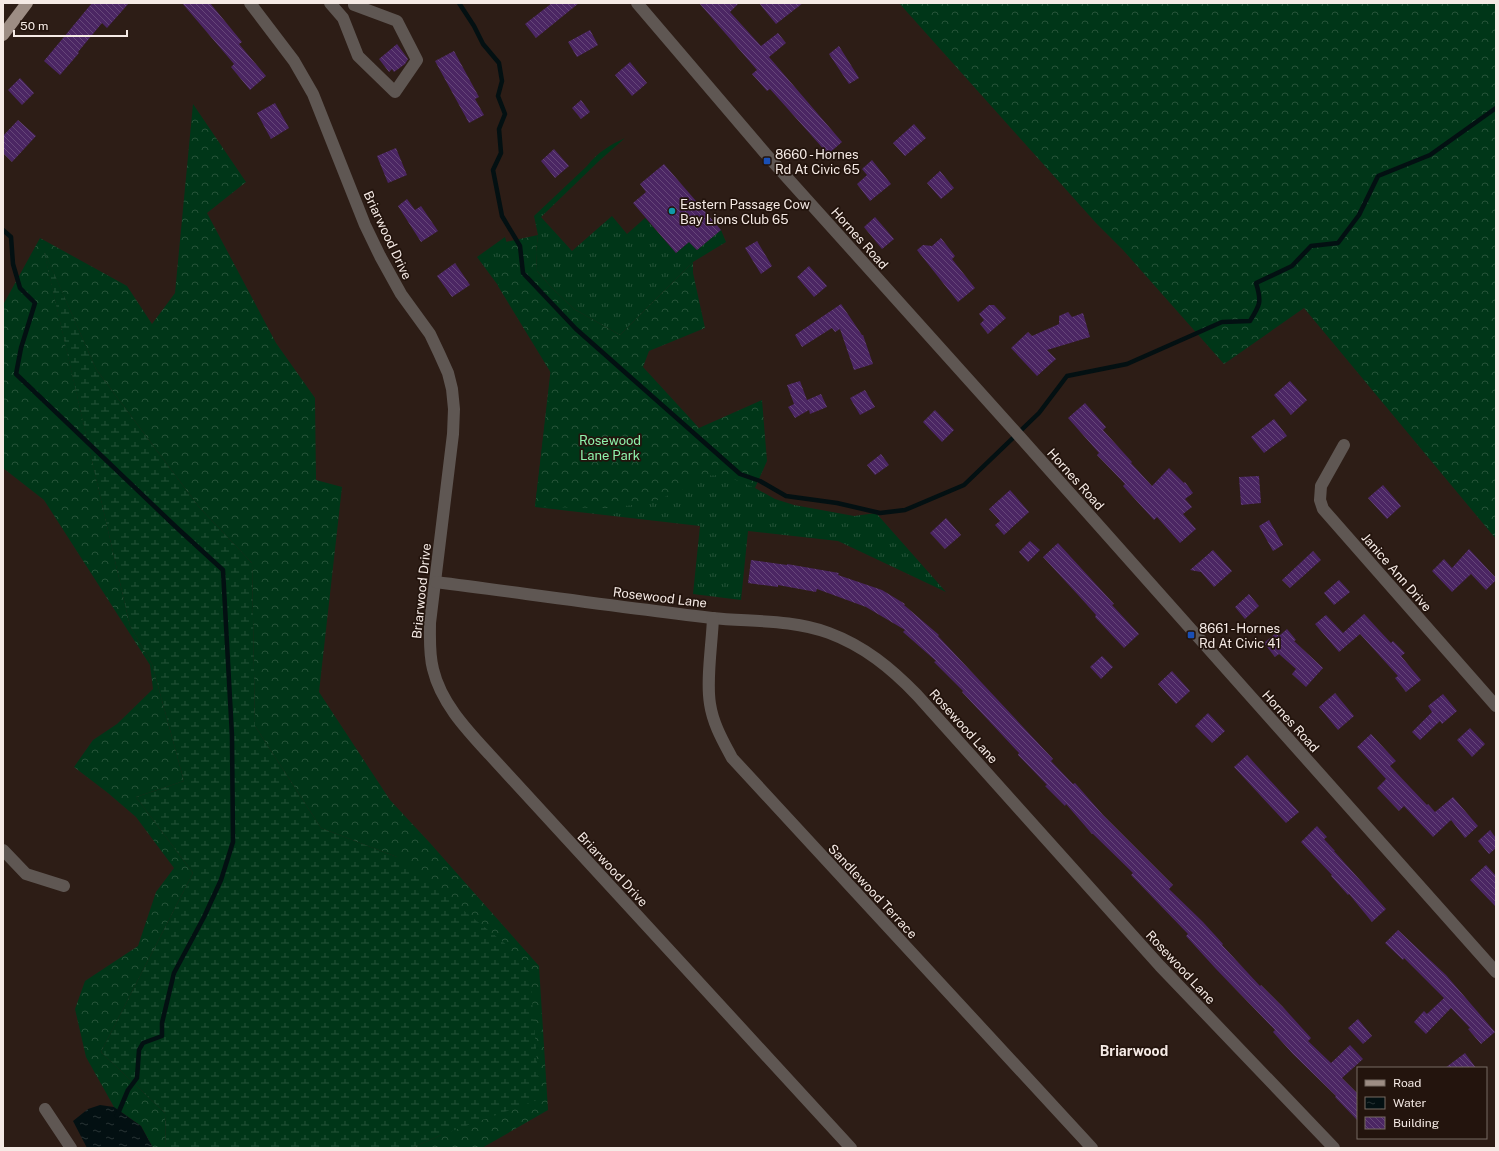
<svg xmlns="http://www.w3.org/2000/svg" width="1499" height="1151" font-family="'Public Sans',sans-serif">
	<defs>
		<pattern id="grass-tufts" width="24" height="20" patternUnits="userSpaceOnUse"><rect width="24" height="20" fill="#003618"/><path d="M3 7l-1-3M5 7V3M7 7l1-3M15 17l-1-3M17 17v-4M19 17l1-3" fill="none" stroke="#265339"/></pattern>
		<pattern id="forest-crowns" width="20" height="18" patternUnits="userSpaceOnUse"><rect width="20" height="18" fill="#003618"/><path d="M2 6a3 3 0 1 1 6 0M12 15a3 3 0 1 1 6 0" fill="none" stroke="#265339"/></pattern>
		<pattern id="wetland-marsh" width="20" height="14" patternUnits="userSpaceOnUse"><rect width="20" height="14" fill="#003618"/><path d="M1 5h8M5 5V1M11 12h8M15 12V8" fill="none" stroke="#265339"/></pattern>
		<pattern id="water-ripples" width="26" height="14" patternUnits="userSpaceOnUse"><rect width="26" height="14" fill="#031012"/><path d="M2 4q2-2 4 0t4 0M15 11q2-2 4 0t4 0" fill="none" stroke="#283334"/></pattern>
		<pattern id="building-back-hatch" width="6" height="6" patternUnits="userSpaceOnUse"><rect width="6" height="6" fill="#4b2663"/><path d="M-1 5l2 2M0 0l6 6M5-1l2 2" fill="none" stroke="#664679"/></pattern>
	</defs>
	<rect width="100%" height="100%" fill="#2d1d16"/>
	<!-- grass -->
	<g fill="url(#grass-tufts)">
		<path d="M625,138L599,161L541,217L572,251L612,216L627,234L645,218L676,253L689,242L697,250L721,230L726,242L693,262L620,335L574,309L552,288L537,271L536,252L538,235L534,216L587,166C598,152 610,145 625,138Z"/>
		<polygon points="505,237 515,271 755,488 775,499 794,505 854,516 876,513 946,592 838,541 748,531 741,600 693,594 700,526 535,507 552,358 477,257"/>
	</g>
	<!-- forest -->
	<g fill="url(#forest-crowns)">
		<polygon points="899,3 1496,3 1496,539 1304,308 1224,364 1123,250 1096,223"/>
		<polygon points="193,104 246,182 207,213 276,343 315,398 316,480 342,487 319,692 390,800 430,843 539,966 548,1110 482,1148 412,1148 441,1135 397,857 321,828 255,726 252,563 199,507 96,369 44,251 130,626 152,664 184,781 136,797 193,873 101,1052 165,1113 166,1148 153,1148 141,1126 114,1107 86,1057 75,1009 85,981 138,946 156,892 174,868 136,817 108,793 74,767 93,740 117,724 153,689 150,665 44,500 3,468 3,305 40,238 127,286 152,324 175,293"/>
		<polygon points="538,235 536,252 537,271 552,288 574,309 620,335 693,262 693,273 705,328 649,351 643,367 699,428 762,400 767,461 755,488 724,475 696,476 683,489 651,503 607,508 535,507 551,373 498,286 501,243"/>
	</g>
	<!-- wetland -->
	<polygon fill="url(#wetland-marsh)" points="43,248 96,369 199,507 252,563 255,726 321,828 397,857 508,946 530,973 540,1099 441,1135 412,1148 166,1148 165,1113 101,1052 193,873 136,797 184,781 152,664 130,626"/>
	<!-- water -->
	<polygon fill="url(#water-ripples)" points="100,1105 114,1107 141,1126 153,1148 87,1148 73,1121 88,1109"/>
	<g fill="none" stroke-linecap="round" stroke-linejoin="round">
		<!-- stream -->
		<g stroke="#031012" stroke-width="4.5">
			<path d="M459,3L474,26L483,44L499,63L502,81L498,96L505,114L499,129L501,153L493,170L502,216L520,246L523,273L576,329L740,474L760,481L786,496L837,503L880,513L905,510L964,485L1039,413L1067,376L1127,364L1222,322L1250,321C1260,305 1262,302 1256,283L1292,266L1311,246L1338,243L1359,215L1378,176L1430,155L1496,108"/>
			<polyline points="3,230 11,237 13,264 20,288 35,303 21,348 16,374 176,527 223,570 232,736 233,842 221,880 204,917 174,973 162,1023 162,1036 143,1043 139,1050 137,1078 128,1090 117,1116"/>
		</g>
	</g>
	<!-- building -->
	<g fill="url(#building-back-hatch)">
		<polygon points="92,3 129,3 107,28 102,23 78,52 79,53 60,75 44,61"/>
		<polygon points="182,3 210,3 242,42 239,44 266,76 250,90 231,67 234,64"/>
		<polygon points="552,3 579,3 536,38 525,24"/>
		<polygon points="699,3 739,3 730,12 761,46 778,33 786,43 769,57 842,142 828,154 770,89 767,91 752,74 757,70"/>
		<polygon points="759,3 803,3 776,24"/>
		<polygon points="590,30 598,45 577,57 568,42"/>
		<polygon points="397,44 408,59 405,64 394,72 392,69 389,72 379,59"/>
		<polygon points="839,46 859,78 849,84 829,54"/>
		<polygon points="454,51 479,97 475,99 484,115 469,123 435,61"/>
		<polygon points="630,62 647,83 632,96 615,75"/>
		<polygon points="20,78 34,93 22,105 8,90"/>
		<polygon points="581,100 590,112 581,119 572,108"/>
		<polygon points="275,103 289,128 271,139 257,113"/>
		<polygon points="18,120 36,136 12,162 3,153 3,136"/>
		<polygon points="914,124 926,138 905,156 893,143"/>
		<polygon points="396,148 407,175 388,183 377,156"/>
		<polygon points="554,149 569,166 555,178 541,161"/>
		<polygon points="872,160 891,184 870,201 857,184 867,175 862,169"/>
		<polygon points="664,164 721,230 697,250 689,242 676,253 633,203 646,192 640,184"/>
		<polygon points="940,171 954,188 941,199 927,183"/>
		<polygon points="407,199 415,210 421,206 438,231 421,242 398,206"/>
		<polygon points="875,217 894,239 882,249 864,227"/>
		<polygon points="941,238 955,256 952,259 975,288 958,302 917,250 923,245 932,246"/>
		<polygon points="757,241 772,266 761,274 745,248"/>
		<polygon points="455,263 470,285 452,297 437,276"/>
		<polygon points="809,266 827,286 814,297 797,277"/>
		<polygon points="841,304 862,335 863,335 873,364 854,370 840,329 835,332 832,328 802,347 795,335"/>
		<polygon points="989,305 994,305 1006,318 988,334 980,324 984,320 979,314"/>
		<polygon points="1068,312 1072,317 1083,313 1090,337 1047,350 1056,359 1037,376 1011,348 1028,332 1032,336 1059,324 1059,316"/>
		<polygon points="800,381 807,400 821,394 827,407 810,414 809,410 795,418 788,407 794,404 787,385"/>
		<polygon points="1290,381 1307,400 1291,415 1274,395"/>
		<polygon points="865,390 875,407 860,415 850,398"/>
		<polygon points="1085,403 1106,427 1103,430 1132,462 1131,463 1152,486 1169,468 1184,483 1185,482 1193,493 1185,499 1192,507 1183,514 1196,529 1180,543 1157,517 1154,520 1123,486 1125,484 1097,455 1099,453 1068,418"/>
		<polygon points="935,410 954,430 942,442 923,422"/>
		<polygon points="1274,419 1287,436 1264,453 1251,437"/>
		<polygon points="881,454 889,465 875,475 867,465"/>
		<polygon points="1259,476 1261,503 1241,505 1239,477"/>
		<polygon points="1383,485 1401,506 1387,519 1368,498"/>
		<polygon points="1010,490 1029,512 1004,535 995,525 1000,521 989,509"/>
		<polygon points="946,518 961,535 945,549 930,533"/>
		<polygon points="1269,520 1283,545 1273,551 1259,526"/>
		<polygon points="1030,541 1040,550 1028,562 1019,552"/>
		<polygon points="1058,543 1114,604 1112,605 1139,634 1124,648 1095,617 1096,615 1079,596 1043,557"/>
		<polygon points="1469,549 1496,578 1496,580 1486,590 1471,574 1452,592 1432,571 1444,559 1452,568"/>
		<polygon points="1213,550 1232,571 1214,587 1201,572 1190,570"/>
		<polygon points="1313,551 1321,560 1290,588 1282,580"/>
		<polygon points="751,560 787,565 787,564 839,573 838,575 882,590 905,604 904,605 939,635 938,636 1053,759 1051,761 1073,784 1075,783 1103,815 1173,885 1169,889 1203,922 1223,944 1222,945 1260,986 1261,985 1282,1006 1311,1038 1308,1041 1331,1063 1350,1045 1363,1059 1342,1078 1358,1094 1358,1121 1335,1097 1336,1096 1293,1054 1273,1032 1275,1030 1216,969 1186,936 1188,934 1131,875 1133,873 1093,834 1092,834 1066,804 1065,806 1045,786 1047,785 1018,755 1019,753 962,692 963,691 934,662 936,661 903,632 905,630 866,607 817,589 816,592 778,585 778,587 748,583"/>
		<polygon points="1339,580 1350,592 1334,605 1324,593"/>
		<polygon points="1249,594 1259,606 1245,619 1235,607"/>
		<polygon points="1364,614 1391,643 1393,641 1405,653 1401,656 1421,680 1406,692 1395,678 1398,676 1360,634 1339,652 1315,624 1326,615 1343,633"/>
		<polygon points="1287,629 1296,640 1294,641 1323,668 1306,687 1292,674 1296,669 1279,654 1275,657 1264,643 1276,633 1279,636"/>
		<polygon points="1102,656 1113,667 1101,679 1090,667"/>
		<polygon points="1172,671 1190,691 1176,704 1158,684"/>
		<polygon points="1335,693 1354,716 1338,730 1319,707"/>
		<polygon points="1443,694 1457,711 1442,724 1440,721 1420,740 1412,732 1432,712 1428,706"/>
		<polygon points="1208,713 1225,731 1212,743 1195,726"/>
		<polygon points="1470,728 1485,744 1472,757 1457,740"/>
		<polygon points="1371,734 1396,761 1390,766 1427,805 1428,804 1435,812 1453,797 1478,826 1465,838 1451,820 1433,837 1404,806 1399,811 1377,788 1386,779 1357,747"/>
		<polygon points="1247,755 1299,812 1286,823 1234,767"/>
		<polygon points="1317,826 1327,837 1324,839 1335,851 1334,851 1386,909 1372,922 1349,894 1348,895 1331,876 1332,875 1301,842"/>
		<polygon points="1490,830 1496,838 1496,848 1489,854 1478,841"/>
		<polygon points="1486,865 1496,876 1496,907 1470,880"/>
		<polygon points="1398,930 1446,975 1495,1032 1481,1044 1468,1029 1470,1028 1451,1008 1426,1034 1414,1022 1424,1011 1427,1014 1444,998 1404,958 1403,960 1385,943"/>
		<polygon points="1358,1019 1372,1036 1363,1044 1348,1028"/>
		<polygon points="1465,1053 1476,1068 1445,1068"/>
	</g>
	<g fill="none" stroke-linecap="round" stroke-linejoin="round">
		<!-- minor -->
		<g stroke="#5f5753" stroke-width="12">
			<path d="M250,3L294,61L313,94L365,225L380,256L401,294L430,334L439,353L448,373L452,389L454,409L453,434L430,623C430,638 429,654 433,669C441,703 467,730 490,755L851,1148"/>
			<polyline points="330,3 343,18 358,56 395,92 417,60 397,21 354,5"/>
			<polyline points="637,3 765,153 1021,438 1496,972"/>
			<polyline points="1344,445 1321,486 1320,500 1323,509 1496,706"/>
			<path d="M436,582C528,594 620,607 712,618C750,622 792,619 829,633C864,646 891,668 917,695L1160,966L1334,1148"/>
			<path d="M713,618C712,644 706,680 710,704C713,724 723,741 732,758L1092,1148"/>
			<polyline points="3,850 26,874 64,886"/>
			<polyline points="45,1109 71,1148"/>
		</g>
		<!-- major -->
		<polyline stroke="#9d8d84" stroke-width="12" points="3,35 27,3"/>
	</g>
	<!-- markers -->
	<g fill="#1a4fb4" stroke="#23140d" stroke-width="1.5">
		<rect x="763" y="157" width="8" height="8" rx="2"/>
		<rect x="1187" y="631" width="8" height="8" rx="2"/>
	</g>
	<circle fill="#0f9aa8" stroke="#23140d" stroke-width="1.5" cx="672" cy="211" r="4"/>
	<g text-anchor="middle" stroke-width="3.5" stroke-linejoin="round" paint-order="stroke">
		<!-- poi labels -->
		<g font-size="13" fill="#f5eae5" stroke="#23140d" text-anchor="start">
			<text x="775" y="159">8660 - Hornes<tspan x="775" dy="15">Rd At Civic 65</tspan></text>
			<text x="680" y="209">Eastern Passage Cow<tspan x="680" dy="15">Bay Lions Club 65</tspan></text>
			<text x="1199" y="633">8661 - Hornes<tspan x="1199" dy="15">Rd At Civic 41</tspan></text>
		</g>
		<!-- street labels -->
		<g font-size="13" fill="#f5eae5" stroke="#23140d">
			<text transform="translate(388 235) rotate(65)" y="5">Briarwood Drive</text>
			<text transform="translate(860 238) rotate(48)" y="5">Hornes Road</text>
			<text transform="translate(1076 479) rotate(48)" y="5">Hornes Road</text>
			<text transform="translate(1397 572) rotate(49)" y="5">Janice Ann Drive</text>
			<text transform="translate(421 591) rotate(-84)" y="5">Briarwood Drive</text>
			<text transform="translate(660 597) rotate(7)" y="5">Rosewood Lane</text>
			<text transform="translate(1291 721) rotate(48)" y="5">Hornes Road</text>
			<text transform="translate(964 726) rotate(48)" y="5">Rosewood Lane</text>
			<text transform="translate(613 869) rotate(47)" y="5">Briarwood Drive</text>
			<text transform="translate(873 891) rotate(47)" y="5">Sandlewood Terrace</text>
			<text transform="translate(1181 967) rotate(47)" y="5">Rosewood Lane</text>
		</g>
		<!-- park labels -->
		<g font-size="13" fill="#8ef3ad" stroke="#23140d">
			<text x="610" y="445">Rosewood<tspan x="610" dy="15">Lane Park</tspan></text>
		</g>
		<!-- neighbourhood labels -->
		<g font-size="14" font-weight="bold" fill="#f5eae5" stroke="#23140d">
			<text x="1134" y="1056">Briarwood</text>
		</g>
	</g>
	<!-- border -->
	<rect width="1499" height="1151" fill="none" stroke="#f5eae5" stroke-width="8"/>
	<!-- legend -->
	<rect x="1357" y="1067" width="130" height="72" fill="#23140d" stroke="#776a63"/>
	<rect x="1365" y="1080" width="20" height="6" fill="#9d8d84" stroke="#776a63"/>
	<text x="1393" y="1087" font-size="12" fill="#f5eae5">Road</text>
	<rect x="1365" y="1097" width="20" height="12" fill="url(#water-ripples)" stroke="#776a63"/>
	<text x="1393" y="1107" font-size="12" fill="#f5eae5">Water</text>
	<rect x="1365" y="1117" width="20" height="12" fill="url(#building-back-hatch)" stroke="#776a63"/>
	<text x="1393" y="1127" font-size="12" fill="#f5eae5">Building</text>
	<!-- scale -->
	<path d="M14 30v6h113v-6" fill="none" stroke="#f5eae5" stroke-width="2"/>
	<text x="20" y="30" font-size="12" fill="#f5eae5" stroke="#23140d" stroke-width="3" paint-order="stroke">50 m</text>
</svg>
